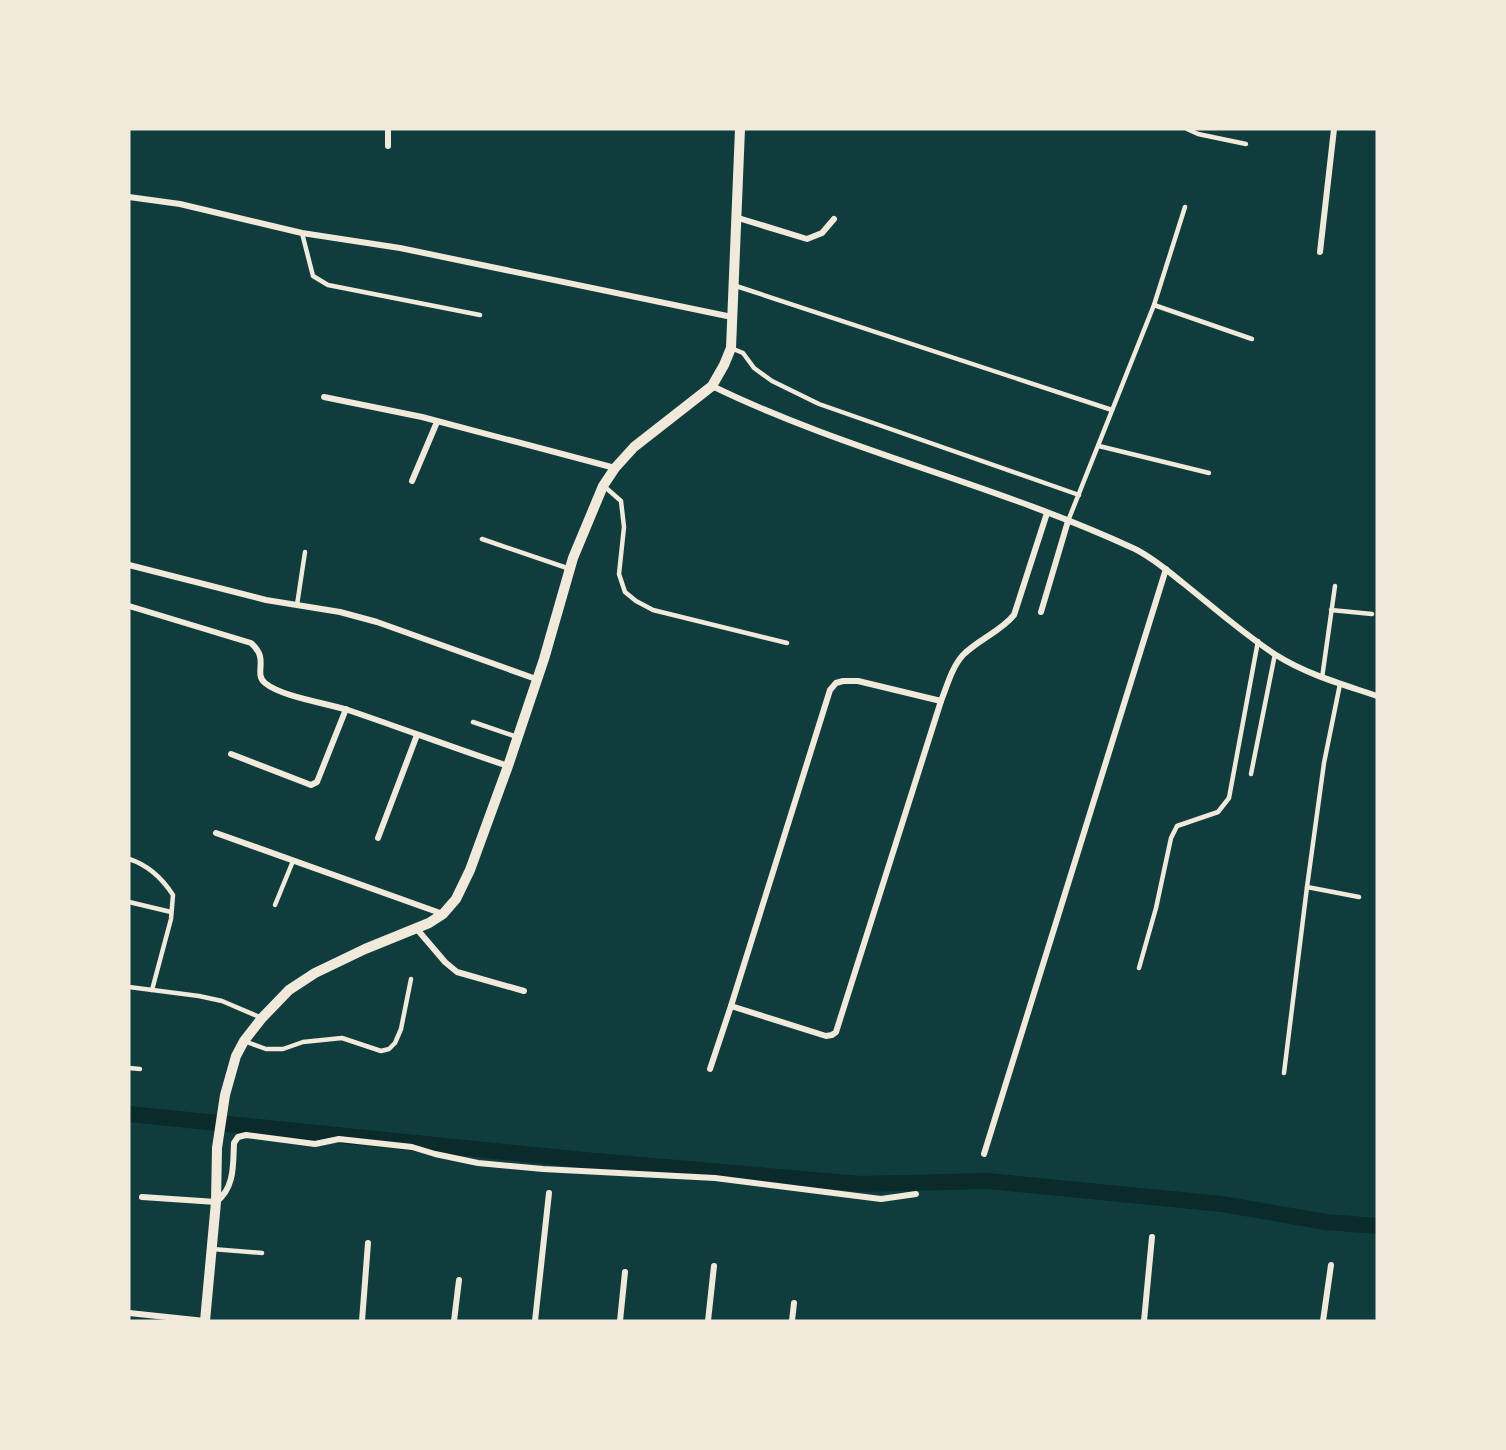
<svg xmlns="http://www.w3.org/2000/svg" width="1506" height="1450" font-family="Roboto,sans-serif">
	<rect width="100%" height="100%" fill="#0f3d3e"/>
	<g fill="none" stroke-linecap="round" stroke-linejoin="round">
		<!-- canal -->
		<polyline stroke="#0a2a2b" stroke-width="16" points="129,1114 584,1160 861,1184 988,1181 1222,1204 1326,1222 1377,1226"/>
		<!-- service -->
		<g stroke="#f1e9da" stroke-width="4.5">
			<polyline points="1187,129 1198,134 1246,144"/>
			<polyline points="302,233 313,276 328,285 480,315"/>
			<polyline points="733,285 1112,410"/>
			<polyline points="1154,305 1252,339"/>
			<polyline points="731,348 743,353 754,368 772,381 819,404 1079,495"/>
			<polyline points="1099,446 1209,473"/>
			<polyline points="605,487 621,501 624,527 619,574 625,592 636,601 653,610 787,643"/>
			<polyline points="1068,521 1154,305 1185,207"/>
			<polyline points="482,539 570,569"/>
			<polyline points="297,605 305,552"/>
			<polyline points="1331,610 1372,614"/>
			<polyline points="1322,678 1335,586"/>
			<polyline points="1340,684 1324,763 1307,887 1359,897"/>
			<polyline points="473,722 517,737"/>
			<polyline points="1251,774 1275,654"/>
			<path d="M129,859C148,865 162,878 173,895L171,919L152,990"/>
			<polyline points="129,902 171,912"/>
			<polyline points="275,905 293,861"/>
			<polyline points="1139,968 1156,908 1171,838 1177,826 1218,812 1229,798 1258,641"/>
			<polyline points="129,987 199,996 222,1001 262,1018"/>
			<polyline points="244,1041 266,1049 283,1049 303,1042 342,1038 381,1051 389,1049 395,1043 401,1029 411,979"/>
			<polyline points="129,1068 140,1069"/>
			<polyline points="1284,1073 1307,887"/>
			<polyline points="212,1249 262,1253"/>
		</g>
		<!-- minor -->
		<g stroke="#f1e9da" stroke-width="6">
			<polyline points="388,146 388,129"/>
			<polyline points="129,197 180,204 302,233 400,248 732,317"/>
			<polyline points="735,217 807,239 822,233 834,219"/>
			<polyline points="1320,252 1334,129"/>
			<path d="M712,386C848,452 998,485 1135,549C1153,558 1168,571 1183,583C1212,606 1246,636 1276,655C1308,675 1342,684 1377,696"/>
			<polyline points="324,397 422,417 615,468"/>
			<polyline points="412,481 437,422"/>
			<polyline points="129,565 266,600 340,612 377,622 536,679"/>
			<path d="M129,606L251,643C270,659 253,673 265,683C282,697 326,703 348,710C401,728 454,748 508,766"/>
			<polyline points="1041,612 1068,521"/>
			<polyline points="231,754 311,785 317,782 346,709"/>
			<polyline points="216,833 443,914"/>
			<polyline points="378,838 417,735"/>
			<polyline points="416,928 445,962 457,972 524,991"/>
			<path d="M731,1006L826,1036L832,1035L836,1032L941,701C947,686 952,667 963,655C979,639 1000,632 1014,615L1047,513"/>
			<polyline points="710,1069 731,1006 830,690 836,683 843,681 858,681 941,701"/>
			<polyline points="984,1154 1166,569"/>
			<path d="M142,1197L216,1202C235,1188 233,1164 234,1143L238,1137L246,1135L315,1144L339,1139L412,1147L435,1154L478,1163L543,1169L715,1178L881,1199L916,1194"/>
			<polyline points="129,1313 205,1321"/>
			<polyline points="362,1321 368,1243"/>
			<polyline points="454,1321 459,1280"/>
			<polyline points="535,1321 549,1193"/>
			<polyline points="620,1321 625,1272"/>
			<polyline points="708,1321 714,1266"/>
			<polyline points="792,1321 794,1303"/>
			<polyline points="1144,1321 1152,1237"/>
			<polyline points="1323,1321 1331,1265"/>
		</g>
		<!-- tertiary -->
		<polyline stroke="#f1e9da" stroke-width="10" points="205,1321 216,1202 217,1148 225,1095 236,1056 244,1041 262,1018 289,990 315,973 365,949 429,923 443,914 456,899 470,870 508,766 544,659 573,558 603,486 615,468 634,447 712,386 724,365 731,348 740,129"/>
	</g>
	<!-- border -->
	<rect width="1506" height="1450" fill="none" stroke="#f1e9da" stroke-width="261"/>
</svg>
